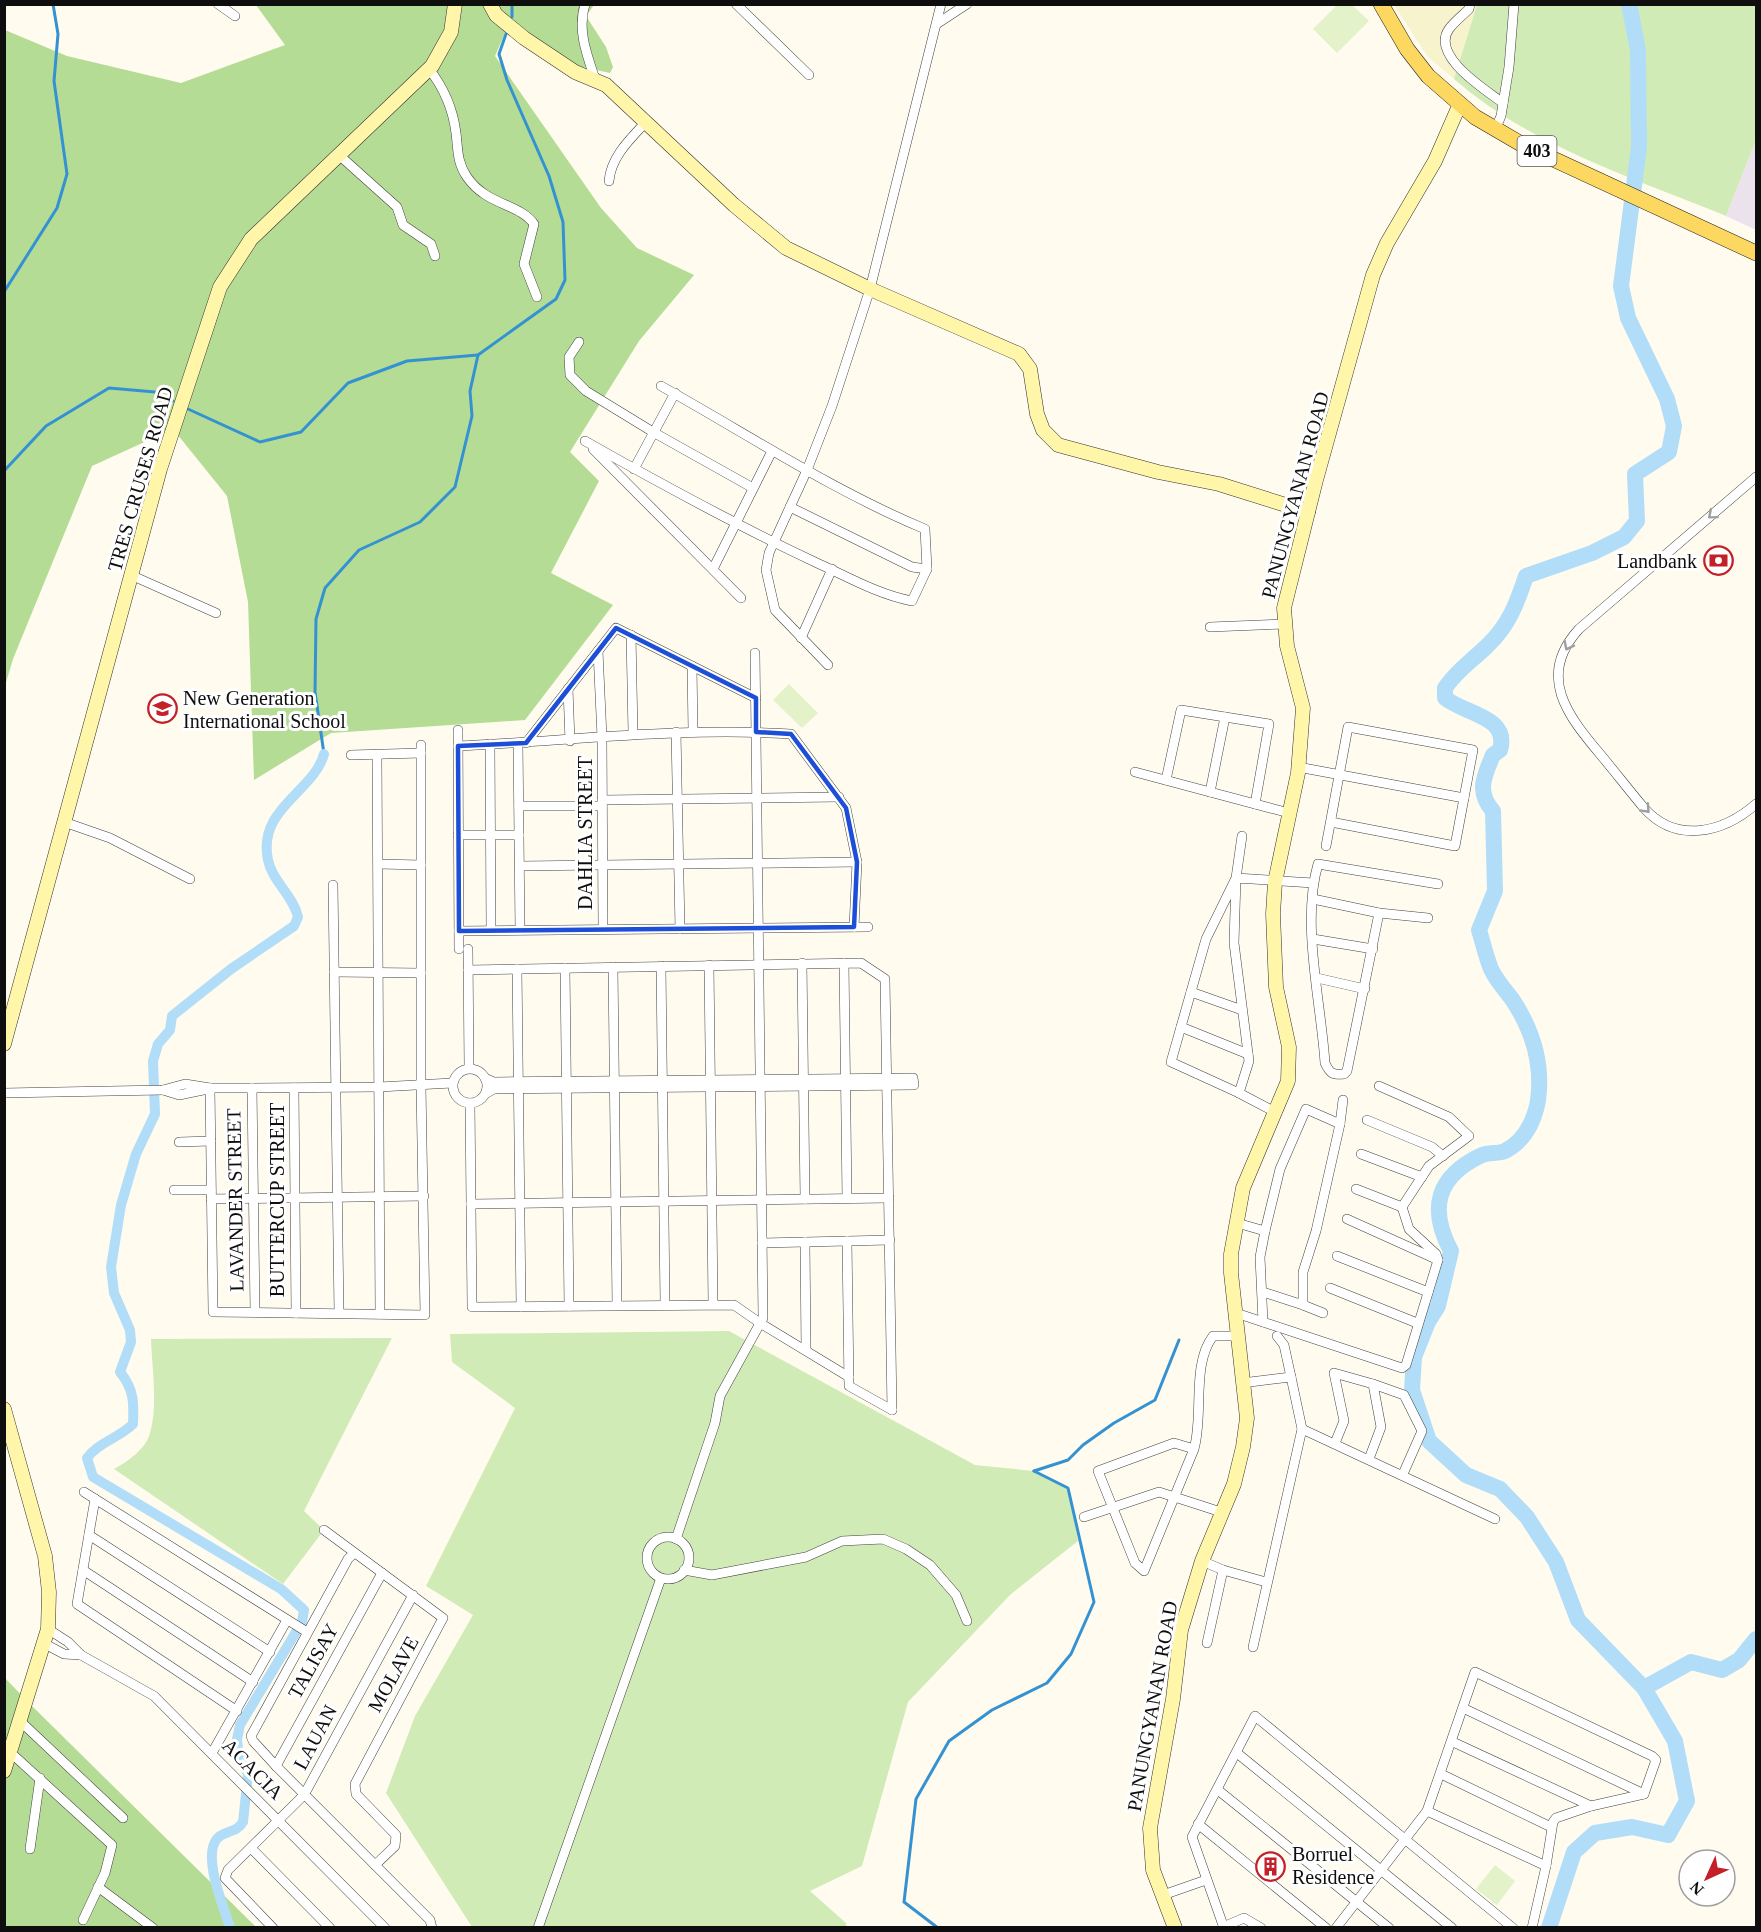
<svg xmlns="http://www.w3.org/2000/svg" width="1761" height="1932" font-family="Georgia,serif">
	<rect width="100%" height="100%" fill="#fffcef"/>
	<!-- industrial -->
	<polygon fill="#ece2ed" points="1756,140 1756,230 1726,216"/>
	<!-- farmland -->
	<polygon fill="#f6f3cd" points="1394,5 1477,5 1454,79 1428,57"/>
	<!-- green -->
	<g fill="#d1ebb7">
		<path d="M1477,5H1756V140L1726,216C1633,178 1531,146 1454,79Z"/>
		<polygon points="729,1331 975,1465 1034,1471 1068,1488 1078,1541 1011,1594 908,1702 862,1866 810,1891 846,1923 846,1927 472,1927 386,1793 415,1716 473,1615 426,1586 515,1408 452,1362 450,1334"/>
		<path d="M392,1338L304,1511L324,1530L283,1584L114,1469C127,1462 146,1449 150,1433C158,1405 152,1368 151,1339Z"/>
	</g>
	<!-- forest -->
	<g fill="#b5dc95">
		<polygon points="256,5 594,5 586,16 606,47 613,67 610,73 573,65 511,19 495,56 601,208 637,248 694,275 639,341 570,452 599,481 551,573 613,605 525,720 331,733 254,780 248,602 227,496 173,429 92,466 13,659 5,686 5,30 67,56 181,83 285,45"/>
		<polygon points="4,1677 32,1706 256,1927 5,1927"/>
	</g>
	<!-- pitch -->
	<g fill="#e3f2c9">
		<polygon points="1337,5 1352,5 1369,21 1337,53 1313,29"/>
		<polygon points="789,684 818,713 802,728 773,700"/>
		<polygon points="1495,1865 1515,1881 1497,1905 1476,1889"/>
	</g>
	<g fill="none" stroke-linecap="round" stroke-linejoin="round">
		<!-- stream -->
		<g stroke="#3592d2" stroke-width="3">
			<polyline points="512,17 512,4"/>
			<polyline points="4,292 57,208 67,174 54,81 58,34 53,4"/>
			<polyline points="188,409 260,442 301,432 348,383 407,361 478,355"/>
			<polyline points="4,471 46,426 109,388 155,392 173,401"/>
			<polyline points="324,754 315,692 316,619 325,588 359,550 420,522 455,487 472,416 470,391 478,355 556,299 565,280 563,222 549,176 507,80 499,54 506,34"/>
			<polyline points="1034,1471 1068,1460 1083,1445 1114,1423 1155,1400 1179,1340"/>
			<polyline points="938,1928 904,1902 916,1799 949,1741 992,1710 1047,1683 1071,1654 1094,1602 1068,1488 1034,1471"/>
		</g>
		<!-- canal -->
		<path stroke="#b1ddf8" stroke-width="10" d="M230,1928C224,1907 203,1859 216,1840C223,1830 236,1834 243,1822L248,1775L238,1749L237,1739L240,1725L302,1622L304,1610L281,1589L93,1477L87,1458C99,1442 119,1438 133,1424C134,1403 134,1389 120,1372L131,1342L130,1330L114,1293L111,1267L121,1205L136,1154L155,1114L153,1061L158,1044L170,1030L172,1016L231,969L294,926L298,917C293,895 272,881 268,860C257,808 314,792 324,754"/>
		<!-- river -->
		<g stroke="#b1ddf8" stroke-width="16">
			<polyline points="1644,1688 1691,1662 1722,1670 1739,1660 1756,1639"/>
			<path d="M1549,1928L1574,1852L1595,1833L1632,1827L1668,1835L1687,1801L1675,1741L1644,1688L1578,1620L1556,1562L1527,1517L1500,1489L1466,1475L1429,1441L1412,1390L1414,1357L1428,1322L1438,1306L1451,1251C1428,1208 1437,1176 1482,1155C1489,1152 1498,1154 1505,1151C1527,1140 1538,1114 1539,1090C1541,1057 1530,1026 1512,999C1505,990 1496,980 1491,969C1486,957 1483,943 1479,930L1495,891L1493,811C1476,792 1484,776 1493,755L1500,750C1510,716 1464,714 1445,698V688C1457,670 1473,660 1488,645C1509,625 1517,603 1526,576L1592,553L1624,537L1637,521L1635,474L1669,452L1674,426L1667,399L1628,318L1621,286L1639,147L1638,50L1629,4"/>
		</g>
		<defs>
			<g id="street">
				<polyline points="218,4 235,16"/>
				<path d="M585,4C577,30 587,55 595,79"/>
				<polyline points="736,4 809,75"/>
				<path d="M1470,4L1469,9C1463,15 1454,22 1449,29C1430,56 1486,90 1503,103"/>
				<polyline points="938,23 967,4"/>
				<path d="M429,69C444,88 453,109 456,133C458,149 457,163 467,177C487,206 519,203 534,224L524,264L537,297"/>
				<polyline points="1495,130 1501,116 1509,67 1514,4"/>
				<polyline points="339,155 397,207 403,225 431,244 435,256"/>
				<path d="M609,181C611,157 630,139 646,122"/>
				<polyline points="579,342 569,357 570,375 586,391 653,432 753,488"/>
				<path d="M585,441C661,484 736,525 815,562C846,576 879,595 912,601L927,569L925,529C833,491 749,435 661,386"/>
				<polyline points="593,449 741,598"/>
				<polyline points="634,469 675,393"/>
				<path d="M1756,477L1579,629C1536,676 1568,716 1600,754C1615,772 1629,790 1644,808C1677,845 1724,832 1756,804"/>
				<polyline points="790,507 912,567 927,569"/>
				<polyline points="713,569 772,451"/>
				<polyline points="133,576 216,613"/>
				<polyline points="1210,627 1285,624"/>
				<polyline points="631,635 633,733"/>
				<polyline points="801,638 832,569"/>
				<polyline points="598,651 602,737 603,929"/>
				<polyline points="828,665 775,610 766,570 769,553 807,470 832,406 870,289 941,4"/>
				<polyline points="692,666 693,731"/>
				<polyline points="568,689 570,741"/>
				<polyline points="458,730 459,949"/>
				<polyline points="676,732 680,929"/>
				<polyline points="518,743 520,930"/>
				<polyline points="526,743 616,628 756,698"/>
				<polyline points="490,744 491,930"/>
				<path d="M458,746C569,741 679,727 791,734L846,808L857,862L854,927"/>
				<polyline points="351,755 421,753"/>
				<polyline points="377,756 380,1314"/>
				<polyline points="1298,767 1464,798"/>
				<polyline points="1135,772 1289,813"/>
				<polyline points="1166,780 1181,710 1269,724 1255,804"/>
				<polyline points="1210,792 1225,717"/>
				<polyline points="602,800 839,797"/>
				<polyline points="519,806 602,806"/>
				<polyline points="64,822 110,838 190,879"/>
				<polyline points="458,835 519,835"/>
				<polyline points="1242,836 1236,878 1234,943 1249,1061 1239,1093 1171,1062 1206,939 1236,878 1313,883"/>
				<polyline points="1326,846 1348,727 1473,750 1455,846 1331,822"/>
				<polyline points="379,864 421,865"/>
				<polyline points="520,866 857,862"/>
				<polyline points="333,885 339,1313"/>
				<polyline points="1313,899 1379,913 1428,918"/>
				<path d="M1379,913L1347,1071L1344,1074C1333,1075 1330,1074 1325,1063C1321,1002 1301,923 1318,864L1438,884"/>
				<polyline points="459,931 868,927"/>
				<polyline points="1313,939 1373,949"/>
				<polyline points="468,949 469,1068"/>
				<polyline points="802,963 805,1199"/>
				<polyline points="844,963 847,1198"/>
				<polyline points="709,965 713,1303"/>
				<polyline points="661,966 665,1304"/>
				<polyline points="613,967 617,1305"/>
				<polyline points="565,968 569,1306"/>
				<polyline points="517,969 521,1307"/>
				<polyline points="468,970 861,963 885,979 892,1410"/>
				<polyline points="334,972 421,973"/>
				<polyline points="1317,978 1365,989"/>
				<polyline points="1191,992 1242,1010"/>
				<polyline points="1181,1027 1248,1054"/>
				<circle cx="470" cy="1086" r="17"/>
				<polyline points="485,1078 494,1082 913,1078 914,1085 494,1089 485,1094"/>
				<polyline points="210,1088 213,1312 425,1315 421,1086 421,745"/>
				<polyline points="252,1088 255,1312"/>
				<polyline points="294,1088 296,1313"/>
				<polyline points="163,1090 179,1095 208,1089"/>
				<polyline points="4,1093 163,1090 185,1084 210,1088 252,1088 379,1087 452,1083"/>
				<polyline points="1239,1093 1275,1112"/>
				<polyline points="470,1103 472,1307 734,1305 760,1323 849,1377"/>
				<polyline points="1367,1120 1432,1147 1443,1156"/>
				<polyline points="179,1142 211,1141"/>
				<polyline points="1361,1154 1422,1177"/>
				<polyline points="1356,1189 1402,1207"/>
				<polyline points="174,1190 211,1190"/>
				<polyline points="211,1199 424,1196"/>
				<polyline points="471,1204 889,1198"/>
				<polyline points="1347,1219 1438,1260"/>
				<polyline points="1237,1223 1265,1231"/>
				<polyline points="847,1241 849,1386 892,1410"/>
				<polyline points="805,1242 806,1350"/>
				<polyline points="762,1243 890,1240"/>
				<polyline points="1337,1256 1428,1292"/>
				<polyline points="1330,1288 1417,1323"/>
				<polyline points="1263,1292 1303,1305 1303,1272 1316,1231 1340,1124"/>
				<polyline points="1303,1305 1323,1313"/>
				<polyline points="1236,1313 1402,1368 1406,1365 1438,1260 1436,1254 1409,1229 1402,1207 1429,1166 1469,1136 1449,1117 1379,1086"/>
				<polyline points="1263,1322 1260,1257 1265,1231 1280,1169 1306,1109 1340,1124 1343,1100"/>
				<polyline points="1277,1336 1284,1345 1291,1377"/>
				<polyline points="1242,1383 1291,1377 1302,1429 1253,1647"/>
				<polyline points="1373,1384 1404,1395 1422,1431 1403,1474"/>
				<polyline points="1302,1429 1495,1519"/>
				<polyline points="1335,1443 1344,1421 1334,1373 1373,1384 1381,1427 1369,1459"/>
				<path d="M1194,1449L1174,1443L1098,1471L1135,1563L1144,1571L1194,1449C1204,1415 1191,1365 1213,1336H1238"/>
				<polyline points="84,1492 307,1632"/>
				<polyline points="95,1499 77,1604 237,1711"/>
				<polyline points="1084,1517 1159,1492 1221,1512"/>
				<polyline points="324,1530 443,1618 355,1784 356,1794 396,1835 395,1846 375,1865"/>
				<polyline points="89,1535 270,1652"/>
				<circle cx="668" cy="1558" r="21"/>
				<polyline points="676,1539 715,1423 720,1396 763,1318 755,653"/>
				<polyline points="354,1553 348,1559 251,1736 253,1741 276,1766 430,1920 432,1928"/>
				<polyline points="1202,1561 1223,1570 1266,1582"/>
				<polyline points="83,1570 253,1682"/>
				<polyline points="684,1570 712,1575 806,1557 842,1541 883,1539 906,1549 930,1565 956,1595 967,1621"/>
				<polyline points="48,1629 68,1642 81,1655 154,1696 385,1928"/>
				<polyline points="43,1643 64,1654 81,1655"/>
				<polyline points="1207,1643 1223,1570"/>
				<polyline points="1463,1708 1644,1794"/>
				<polyline points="19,1720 123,1818"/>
				<polyline points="1453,1742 1591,1806"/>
				<polyline points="10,1752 112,1845 105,1873 83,1920"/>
				<polyline points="212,1753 287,1620"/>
				<polyline points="1237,1753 1452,1928"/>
				<polyline points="276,1766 382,1573"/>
				<polyline points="1441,1774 1551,1827"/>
				<polyline points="1218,1790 1389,1928"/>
				<polyline points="1427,1811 1546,1866"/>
				<polyline points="1198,1824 1326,1928"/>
				<polyline points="251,1848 330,1928"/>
				<polyline points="30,1849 40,1778"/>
				<polyline points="98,1887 153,1928"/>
				<polyline points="1163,1895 1206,1880"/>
				<polyline points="1223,1927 1244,1918 1261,1928"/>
				<polyline points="273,1928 225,1878 228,1870 304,1795 413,1595"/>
				<polyline points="538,1928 661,1578"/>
				<polyline points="1224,1928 1192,1837 1255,1716 1513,1928"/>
				<polyline points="1336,1928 1427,1811 1475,1672 1652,1756 1656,1760 1644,1794 1591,1806 1556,1818 1553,1822 1546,1866 1532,1928"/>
			</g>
			<g id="secondary">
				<polyline points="490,4 496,15 524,38 575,72 606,85 734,205 786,248 870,289 1019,354 1030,369 1037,414 1043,430 1058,445 1158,472 1219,484 1308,512"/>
				<polyline points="4,1044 160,469 220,287 251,239 432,66 451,32 455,4"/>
				<polyline points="4,1409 45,1556 49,1592 48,1629 4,1771"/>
				<polyline points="1175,1928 1153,1870 1150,1828 1173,1699 1181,1630 1202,1561 1234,1484 1243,1447 1247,1418 1231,1273 1231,1254 1243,1188 1288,1081 1289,1047 1276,987 1273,914 1275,882 1298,773 1303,708 1287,646 1284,608 1316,480 1373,275 1387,243 1435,161 1459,106"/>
			</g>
			<polyline id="primary" points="1381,4 1407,49 1428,76 1475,117 1523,145 1756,253"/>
		</defs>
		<!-- street casing -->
		<use href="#street" stroke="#414141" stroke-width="10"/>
		<!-- secondary casing -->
		<use href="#secondary" stroke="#303030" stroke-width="15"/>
		<!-- primary casing -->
		<use href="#primary" stroke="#1f1f1f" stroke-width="16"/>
		<!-- street -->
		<use href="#street" stroke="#fff" stroke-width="9"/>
		<!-- secondary -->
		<use href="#secondary" stroke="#fff6aa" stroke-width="14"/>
		<!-- primary -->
		<use href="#primary" stroke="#fdd860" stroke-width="15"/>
	</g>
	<!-- one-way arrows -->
	<defs><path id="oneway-chevron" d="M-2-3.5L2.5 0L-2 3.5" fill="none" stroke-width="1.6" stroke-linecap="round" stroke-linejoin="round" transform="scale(1.5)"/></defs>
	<g stroke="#9f9f9f">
		<use href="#oneway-chevron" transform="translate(1712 515) rotate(140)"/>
		<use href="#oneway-chevron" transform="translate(1568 646) rotate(117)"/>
		<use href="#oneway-chevron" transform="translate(1646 809) rotate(47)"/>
	</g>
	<!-- marked area -->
	<path fill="none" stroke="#1d4ed8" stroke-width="4.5" stroke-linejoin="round" d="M616,628L756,698V732L791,734L846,808L857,862L854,927L459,931L458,746L526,743Z"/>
	<!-- icons -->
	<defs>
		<symbol id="bank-ring" viewBox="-11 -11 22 22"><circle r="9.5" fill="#fff" stroke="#c32027" stroke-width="1.5"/><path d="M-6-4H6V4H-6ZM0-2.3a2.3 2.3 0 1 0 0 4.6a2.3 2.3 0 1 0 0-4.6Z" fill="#c32027"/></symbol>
		<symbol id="school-ring" viewBox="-11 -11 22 22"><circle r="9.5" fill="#fff" stroke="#c32027" stroke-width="1.5"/><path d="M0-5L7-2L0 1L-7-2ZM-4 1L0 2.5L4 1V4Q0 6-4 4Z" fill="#c32027"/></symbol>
		<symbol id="building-ring" viewBox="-11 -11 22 22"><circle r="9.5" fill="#fff" stroke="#c32027" stroke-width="1.5"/><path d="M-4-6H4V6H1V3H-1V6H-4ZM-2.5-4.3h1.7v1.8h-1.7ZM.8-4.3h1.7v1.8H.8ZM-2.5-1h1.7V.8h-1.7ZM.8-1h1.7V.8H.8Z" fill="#c32027"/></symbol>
	</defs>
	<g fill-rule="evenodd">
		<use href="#bank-ring" x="1702" y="544" width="33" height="33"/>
		<use href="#school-ring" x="146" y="692" width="33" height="33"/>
		<use href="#building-ring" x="1254" y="1850" width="33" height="33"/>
	</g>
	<g text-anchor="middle" stroke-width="6" stroke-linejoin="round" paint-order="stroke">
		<!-- shield labels -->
		<rect fill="#fff" stroke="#565656" stroke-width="1.5" x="1517.5" y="136" width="39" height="30" rx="4.5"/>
		<g font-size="18" font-weight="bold" fill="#0e0e0e">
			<text x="1537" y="157">403</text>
		</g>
		<!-- street labels -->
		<g font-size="20" fill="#0e0e0e" stroke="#fff">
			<text transform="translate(140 479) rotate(-74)" y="7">TRES CRUSES ROAD</text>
			<text transform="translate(1295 495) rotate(-75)" y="7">PANUNGYANAN ROAD</text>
			<text transform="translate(585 833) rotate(-90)" y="7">DAHLIA STREET</text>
			<text transform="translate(235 1200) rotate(-91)" y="7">LAVANDER STREET</text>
			<text transform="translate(277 1200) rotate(-90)" y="7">BUTTERCUP STREET</text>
			<text transform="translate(313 1661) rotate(-61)" y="7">TALISAY</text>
			<text transform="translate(393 1674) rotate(-61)" y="7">MOLAVE</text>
			<text transform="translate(1152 1706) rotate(-80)" y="7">PANUNGYANAN ROAD</text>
			<text transform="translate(315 1737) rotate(-62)" y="7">LAUAN</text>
			<text transform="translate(253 1769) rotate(45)" y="7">ACACIA</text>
		</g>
		<!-- poi labels -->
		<g font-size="20" fill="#0e0e0e" stroke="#fff" text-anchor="start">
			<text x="1697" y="568" text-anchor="end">Landbank</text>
			<text x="183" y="705">New Generation<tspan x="183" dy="23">International School</tspan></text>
			<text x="1292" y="1861">Borruel<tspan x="1292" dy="23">Residence</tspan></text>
		</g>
	</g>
	<!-- border -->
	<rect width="1761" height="1932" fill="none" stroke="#0e0e0e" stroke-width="12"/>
	<!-- north arrow -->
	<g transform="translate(1707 1878) rotate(225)"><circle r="28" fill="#ffffff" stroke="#9f9f9f" stroke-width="1.5"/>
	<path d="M0-4.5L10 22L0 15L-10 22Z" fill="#c32027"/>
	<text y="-9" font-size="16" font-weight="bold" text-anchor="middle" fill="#0e0e0e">N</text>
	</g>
</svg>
